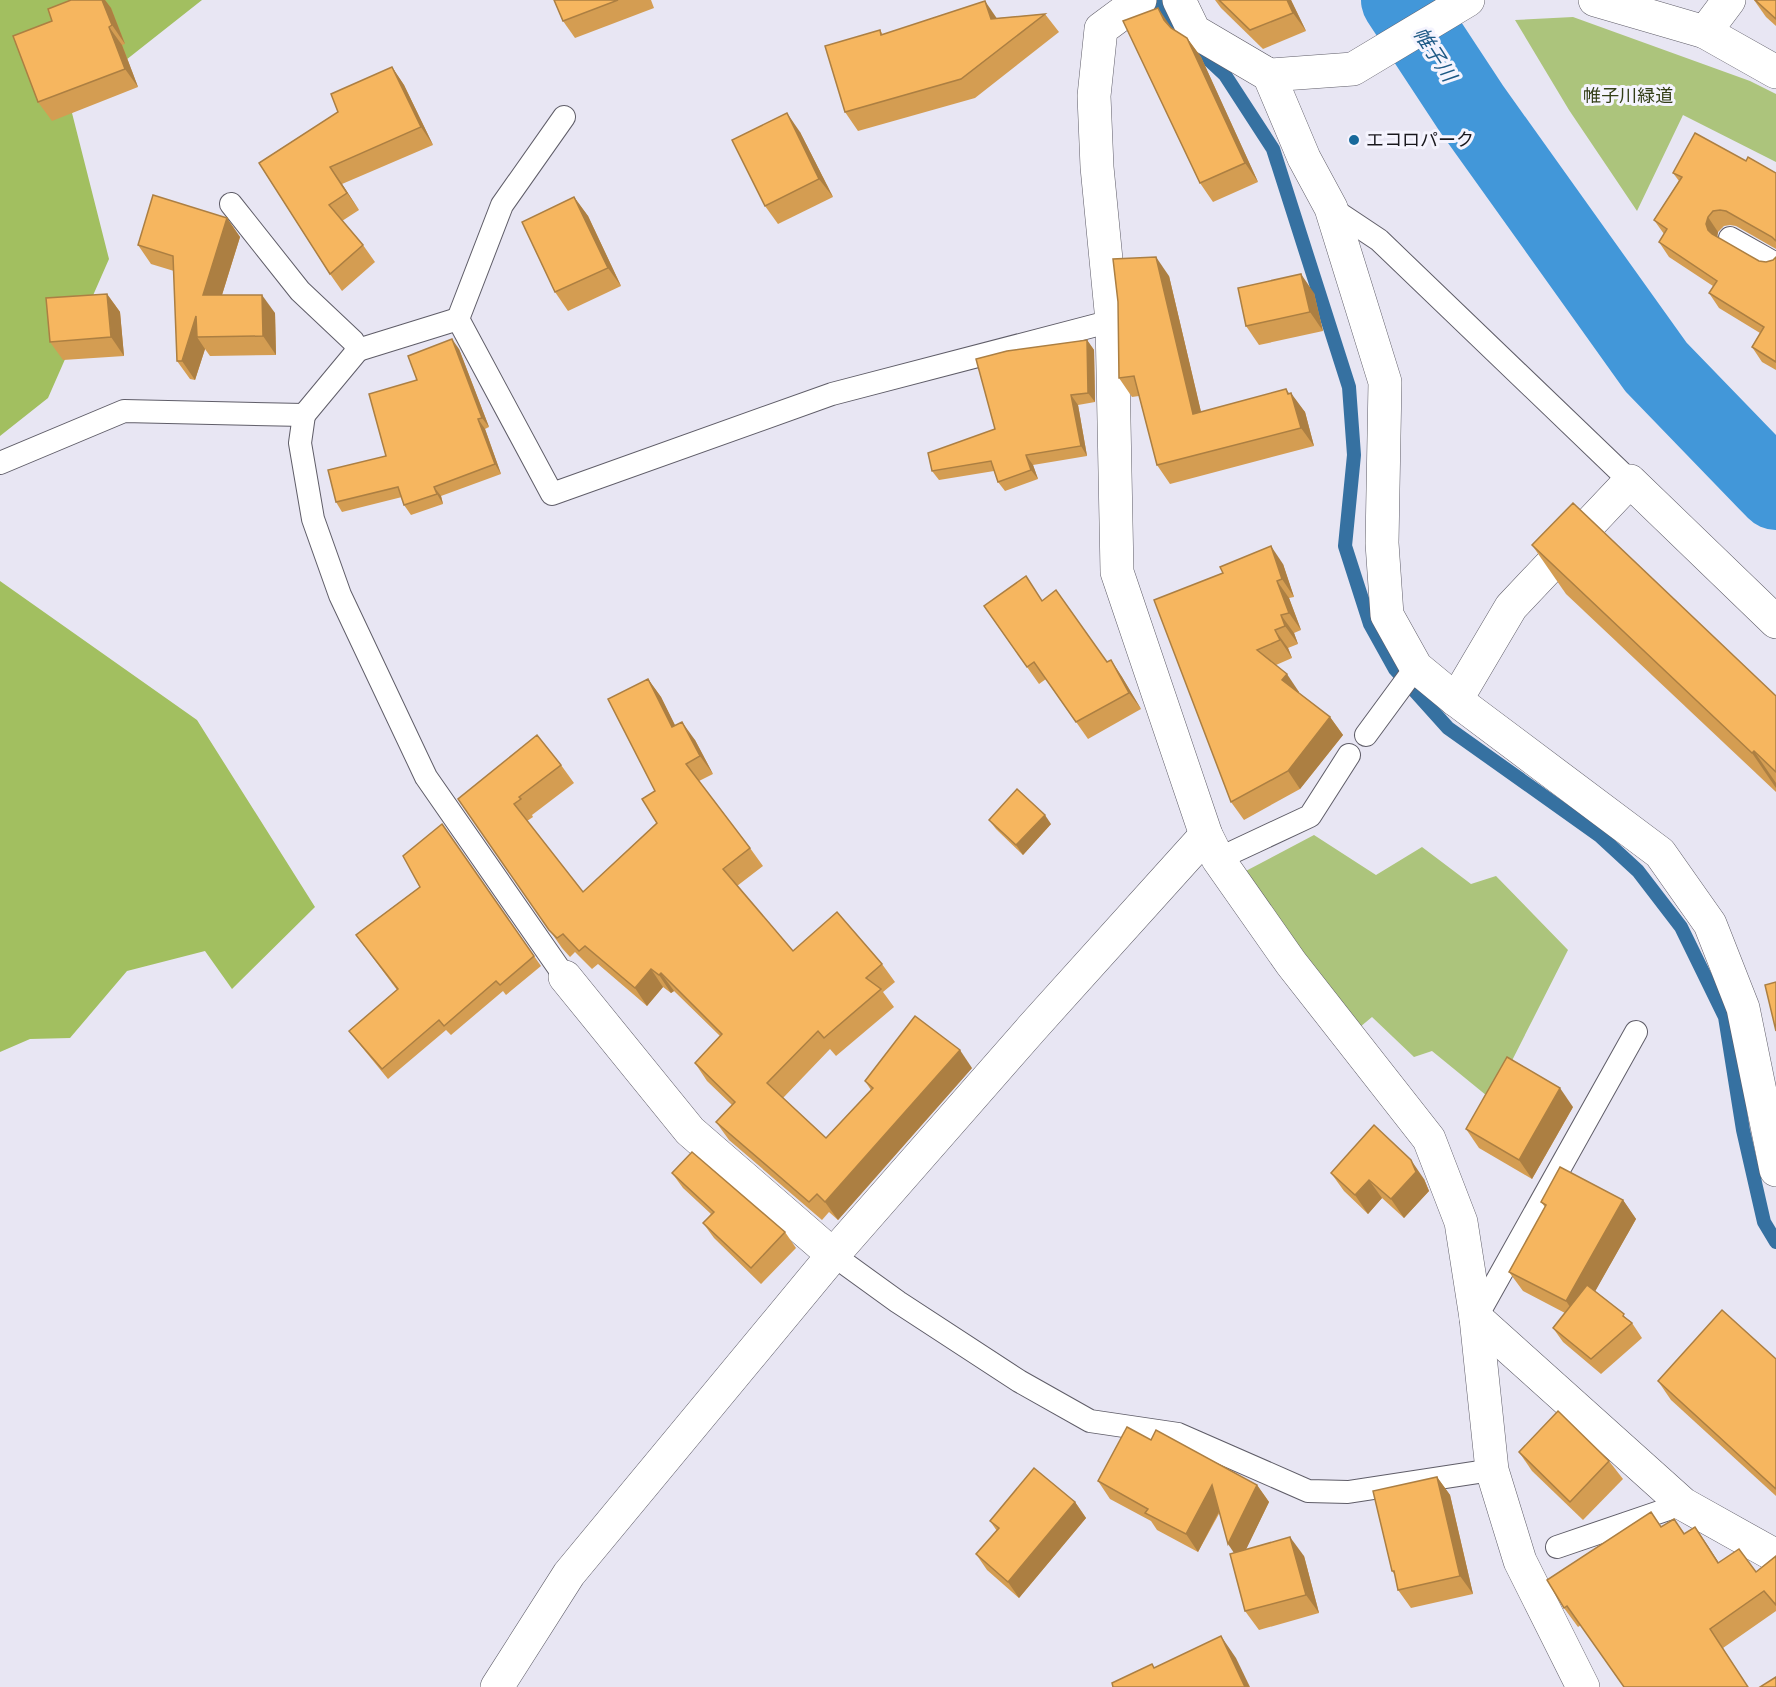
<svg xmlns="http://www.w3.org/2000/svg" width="1776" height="1687" font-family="'Public Sans','Noto Sans JP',sans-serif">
	<rect width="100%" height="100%" fill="#e8e6f3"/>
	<!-- green -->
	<g fill="#acc47c">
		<polygon points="1573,17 1750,81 1776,94 1776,162 1683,115 1637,211 1569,110 1515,20"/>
		<polygon points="1314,835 1376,875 1422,847 1471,884 1496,876 1568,950 1492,1100 1432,1051 1414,1057 1372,1017 1360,1027 1242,873"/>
	</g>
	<!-- forest -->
	<g fill="#a2bf60">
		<polygon points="0,0 202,0 112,71 72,113 109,259 48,398 0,436"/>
		<polygon points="0,581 197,720 315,907 232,989 205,951 127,971 70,1038 30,1039 0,1052"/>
	</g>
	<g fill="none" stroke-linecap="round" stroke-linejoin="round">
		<!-- stream -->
		<g stroke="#3671a1" stroke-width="14">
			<polyline points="1154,0 1180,30"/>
			<polyline points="1195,47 1225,75 1273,149 1349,387 1354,455 1345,546 1370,624 1395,669 1448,728 1600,836 1638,871 1681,927 1725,1017 1743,1130 1764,1222 1776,1242"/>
		</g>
		<!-- river -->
		<polyline stroke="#4297d9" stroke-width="78" points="1400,0 1471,108 1656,367 1776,491"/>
		<defs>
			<g id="lane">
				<polyline points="231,204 300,291 353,341 358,350 458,319 552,494 832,394 1112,321"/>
				<polyline points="1331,208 1379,240 1630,481"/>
				<polyline points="1730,238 1776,264"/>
				<polyline points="458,319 502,205 564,117"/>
				<polyline points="304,415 300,443 313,519 340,595 426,777 565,977"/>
				<polyline points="0,463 124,411 304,415 358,350"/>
				<polyline points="1366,735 1416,667"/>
				<polyline points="1218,859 1310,816 1349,755"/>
				<polyline points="833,1255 898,1302 1019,1381 1090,1421 1178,1434 1308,1491 1348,1492 1492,1470"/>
				<polyline points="1476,1318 1636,1032"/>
				<polyline points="1557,1547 1683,1504"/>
			</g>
			<g id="street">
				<polyline points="1140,0 1101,29 1094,96 1097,167 1112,321 1117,572 1206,835 1218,859 1291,963 1429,1139 1461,1222 1476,1318 1492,1470 1520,1561 1583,1687"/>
				<polyline points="1179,0 1194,31 1269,75 1353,69 1468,0"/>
				<polyline points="1595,0 1705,32 1776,72"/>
				<polyline points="1705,32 1729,0"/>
				<polyline points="1269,75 1304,158 1331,208 1385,382 1382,543 1387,615 1416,667 1456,700 1660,853 1710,924 1743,1008 1776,1170"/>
				<polyline points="1456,700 1511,607 1630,481 1776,622"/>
				<polyline points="565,977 690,1131 833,1255"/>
				<polyline points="1476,1318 1683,1504 1776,1556"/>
				<polyline points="497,1687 569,1574 833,1255 1032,1028 1206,835"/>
			</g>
		</defs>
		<!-- lane casing -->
		<use href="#lane" stroke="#5f5d68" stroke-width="24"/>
		<!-- street casing -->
		<use href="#street" stroke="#5f5d68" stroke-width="34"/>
		<!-- lane -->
		<use href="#lane" stroke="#fff" stroke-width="22"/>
		<!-- street -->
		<use href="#street" stroke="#fff" stroke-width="33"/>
	</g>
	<!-- wall -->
	<g fill="#d49d52">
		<polygon points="71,0 105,0 111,8 125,44 122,45 138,87 52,121 38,102 52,21"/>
		<polygon points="554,0 651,0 654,8 575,38 563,21"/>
		<polygon points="1215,0 1291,0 1306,31 1263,49 1221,8"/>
		<polygon points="1754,0 1776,0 1776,26 1766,17"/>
		<polygon points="1045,14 1059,32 975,98 858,131 845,112 880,30 883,35 998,18"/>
		<polygon points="1171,27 1172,29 1187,38 1201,57 1258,182 1213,202 1200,183"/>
		<polygon points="392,67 404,85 433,145 342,184 359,210 342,221 363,245 375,262 342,291 330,274 259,163 338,112"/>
		<polygon points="800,132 833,197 778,224 765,206"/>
		<polygon points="1746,161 1776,173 1776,249 1736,226 1730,225 1724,226 1718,232 1717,237 1759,261 1766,262 1773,260 1776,257 1776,370 1762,362 1752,347 1760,333 1719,308 1709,293 1713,286 1669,257 1659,242 1664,234 1654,220 1679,181 1673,173"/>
		<polygon points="574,197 588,216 621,286 568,311 555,292"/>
		<polygon points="227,218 240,237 222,295 275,313 276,355 210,356 205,349 195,380 190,379 177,361 174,271 151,264 138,245"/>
		<polygon points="1169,276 1201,412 1289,394 1305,412 1314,446 1170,484 1157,465 1139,396 1132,397 1119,378"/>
		<polygon points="1314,293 1323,331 1259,345 1246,326"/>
		<polygon points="107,294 120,312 124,356 63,360 50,342"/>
		<polygon points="1087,340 1094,350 1095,402 1078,405 1087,456 1033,465 1038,479 1005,491 998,482 994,471 939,480 932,471 995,429"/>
		<polygon points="459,349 489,427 485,429 501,474 441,496 443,504 411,515 404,505 402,497 342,512 336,502 386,456 417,380"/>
		<polygon points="1532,545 1776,696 1776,792 1566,594"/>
		<polygon points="1283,564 1294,597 1289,598 1301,630 1294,633 1298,644 1288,648 1292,658 1276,665 1299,692 1299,693 1330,717 1343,735 1300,789 1244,820 1231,802 1223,573"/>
		<polygon points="984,606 1107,662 1111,660 1122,677 1141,709 1088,739 1046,679 1039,684"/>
		<polygon points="648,679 661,697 675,726 695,740 713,774 699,781 750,848 763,866 737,886 793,951 882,964 895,982 883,992 894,1007 836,1056 830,1049 783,1098 826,1138 871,1090 865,1081 972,1068 838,1220 829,1212 822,1220 729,1140 716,1122 732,1105 707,1081 695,1063 720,1036 674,991 671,993 663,987 647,1006 598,964 592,969 575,952 570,957 562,948 458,799 561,765 574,783 532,815 533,817 527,821 583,892 657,823"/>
		<polygon points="989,820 1051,824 1023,855 996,829"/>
		<polygon points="442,824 541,966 506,995 503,991 451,1035 446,1030 388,1079 356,1040 349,1031 397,990 356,935 420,887"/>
		<polygon points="1573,1107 1532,1179 1479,1148 1466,1129"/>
		<polygon points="672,1173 785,1232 796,1248 761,1284 714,1238 703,1223 711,1214 683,1188"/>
		<polygon points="1331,1173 1424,1179 1429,1191 1404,1218 1382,1198 1368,1214 1344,1191"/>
		<polygon points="1623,1200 1636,1219 1595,1291 1632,1323 1642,1338 1601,1374 1563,1342 1553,1328 1565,1313 1523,1291 1509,1272 1545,1207 1541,1202"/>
		<polygon points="1776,1359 1776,1496 1671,1400 1658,1381"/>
		<polygon points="1151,1440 1257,1485 1269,1502 1246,1549 1304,1556 1319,1613 1259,1630 1245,1611 1234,1553 1220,1512 1198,1552 1157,1530 1151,1521 1110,1499 1098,1481"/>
		<polygon points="1519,1452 1609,1461 1623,1479 1583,1520 1532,1471"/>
		<polygon points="1437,1477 1450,1495 1473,1594 1411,1608 1398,1590 1395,1575 1392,1571"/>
		<polygon points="1075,1502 1086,1518 1019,1598 987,1570 976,1554 997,1531 990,1521"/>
		<polygon points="1651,1512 1661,1527 1674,1519 1685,1534 1695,1527 1719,1563 1756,1572 1776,1556 1776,1611 1723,1648 1581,1625 1578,1627 1564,1608"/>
	</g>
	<!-- shaded-wall -->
	<g fill="#ac7f42">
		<polygon points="102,0 105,0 111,8 125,44 112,25"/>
		<polygon points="1287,0 1291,0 1306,31 1293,13"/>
		<polygon points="985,1 998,20 991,19"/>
		<polygon points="1158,8 1171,27 1177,39 1164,20"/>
		<polygon points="109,27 122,45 138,87 125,69"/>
		<polygon points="1187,38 1201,57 1258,182 1245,163"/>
		<polygon points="392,67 404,85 433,145 421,127"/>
		<polygon points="787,113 800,132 833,197 819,179"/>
		<polygon points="330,167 342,184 359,210 347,193"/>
		<polygon points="574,197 588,216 621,286 608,268"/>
		<polygon points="1708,217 1718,232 1717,239 1708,230 1706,224"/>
		<polygon points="227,218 240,237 216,314 203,295"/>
		<polygon points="1156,257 1169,276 1206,433 1193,414"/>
		<polygon points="1301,274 1314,293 1323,331 1310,312"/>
		<polygon points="107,294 120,312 124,356 111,337"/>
		<polygon points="262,295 275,313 276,355 263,336"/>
		<polygon points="196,316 197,337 205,349 195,380 182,361"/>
		<polygon points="452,339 459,349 489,427 482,418"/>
		<polygon points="1087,340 1094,350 1095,402 1088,393"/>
		<polygon points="1286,389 1293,399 1291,393 1305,412 1314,446 1301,428"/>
		<polygon points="1071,395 1078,405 1087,456 1081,446"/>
		<polygon points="478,419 485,429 501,474 495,464"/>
		<polygon points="1026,455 1033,465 1038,479 1031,470"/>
		<polygon points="434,487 441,496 443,504 437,494"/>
		<polygon points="1271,546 1283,564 1294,597 1282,579"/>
		<polygon points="1277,581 1289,598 1301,630 1289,613"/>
		<polygon points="1281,615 1294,633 1298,644 1285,626"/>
		<polygon points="1275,630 1288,648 1292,658 1280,640"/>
		<polygon points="1111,660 1122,677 1141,709 1129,693"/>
		<polygon points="1287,674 1299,692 1294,698 1282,680"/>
		<polygon points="648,679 661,697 685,745 672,727"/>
		<polygon points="1330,717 1343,735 1300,789 1288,771"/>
		<polygon points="682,722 695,740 713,774 700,756"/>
		<polygon points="1754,751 1776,783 1776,788 1752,753"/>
		<polygon points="1045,815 1051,824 1023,855 1016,845"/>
		<polygon points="651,969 663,987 647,1006 635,988"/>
		<polygon points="661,973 674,991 671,993 659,975"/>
		<polygon points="960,1050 972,1068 838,1220 825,1202"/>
		<polygon points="1560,1088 1573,1107 1532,1179 1519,1160"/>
		<polygon points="1411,1160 1424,1179 1429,1191 1404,1218 1391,1199"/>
		<polygon points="1369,1180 1382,1198 1368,1214 1355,1195"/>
		<polygon points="1623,1200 1636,1219 1579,1320 1566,1301"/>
		<polygon points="1437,1477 1450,1495 1473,1594 1460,1576"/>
		<polygon points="1212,1485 1224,1502 1198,1552 1186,1534"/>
		<polygon points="1257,1485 1269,1502 1240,1562 1228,1544"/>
		<polygon points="1075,1502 1086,1518 1019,1598 1008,1582"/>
		<polygon points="1695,1527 1708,1546 1731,1582 1718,1563"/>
		<polygon points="1290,1537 1304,1556 1319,1613 1306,1595"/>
		<polygon points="1221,1636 1236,1658 1250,1687 1245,1687"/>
	</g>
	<!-- building -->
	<g fill="#f6b65f" stroke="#ac7f42" stroke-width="1.5">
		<polygon points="71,0 102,0 112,25 109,27 125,69 38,102 13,36 52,21 48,9"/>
		<polygon points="554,0 618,0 563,21"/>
		<polygon points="1219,0 1287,0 1293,13 1250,30"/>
		<polygon points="1755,0 1776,0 1776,19"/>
		<polygon points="985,1 991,19 1045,14 961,79 845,112 825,46 880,30 881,35"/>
		<polygon points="1158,8 1164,20 1171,28 1187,38 1245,163 1200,183 1123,21"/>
		<polygon points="392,67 421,127 330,167 347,193 329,205 363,245 330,274 259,163 338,112 331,94"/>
		<polygon points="787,113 819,179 765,206 732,140"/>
		<polygon points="1695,133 1746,161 1748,157 1776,173 1776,241 1772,237 1726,211 1720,210 1713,211 1708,217 1706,224 1708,230 1712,234 1759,261 1766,262 1773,260 1776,257 1776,362 1752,347 1764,327 1709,293 1717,281 1659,242 1667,229 1654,220 1682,177 1673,173"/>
		<polygon points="153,195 227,218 203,295 262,295 263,336 197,337 196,316 182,361 177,361 173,256 138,245"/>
		<polygon points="574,197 608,268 555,292 522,222"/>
		<polygon points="1156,257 1193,414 1286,389 1288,394 1291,393 1301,428 1157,465 1134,376 1119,378 1118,302 1113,259"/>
		<polygon points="1301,274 1310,312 1246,326 1238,288"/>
		<polygon points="107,294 111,337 50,342 46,298"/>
		<polygon points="452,339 482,418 478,419 495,464 434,487 437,494 404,505 398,487 336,502 328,470 386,456 369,394 417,380 408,356"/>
		<polygon points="1087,340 1088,393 1071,395 1081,446 1026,455 1031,470 998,482 991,461 932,471 928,453 995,429 976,359 1007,351"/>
		<polygon points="1573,503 1776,696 1776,772 1754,751 1752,753 1532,545"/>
		<polygon points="1271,546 1282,579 1277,581 1289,613 1281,615 1285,626 1275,630 1280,640 1257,650 1287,674 1282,680 1330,717 1288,771 1231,802 1154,600 1223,573 1220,567"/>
		<polygon points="1026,576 1042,601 1056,590 1107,662 1111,660 1129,693 1076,722 1034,662 1027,667 984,606"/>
		<polygon points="648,679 672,727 682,722 700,756 686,764 750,848 723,869 793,951 837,912 882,964 866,978 881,989 824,1038 818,1031 767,1083 826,1138 873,1088 865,1081 915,1016 960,1050 825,1202 817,1194 809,1202 716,1122 735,1102 695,1063 722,1034 661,973 659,975 651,969 635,988 585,946 579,951 563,934 557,938 549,930 458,799 537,735 561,765 519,797 521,799 514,804 583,892 657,823 642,799 655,791 608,699"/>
		<polygon points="1017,789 1045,815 1016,845 989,820"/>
		<polygon points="442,824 534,956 500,985 496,981 444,1026 439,1020 382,1069 349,1031 398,989 356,935 420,887 403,856"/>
		<polygon points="1776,982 1776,1031 1765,985"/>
		<polygon points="1507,1057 1560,1088 1519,1160 1466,1129"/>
		<polygon points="1374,1125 1411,1160 1416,1172 1391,1199 1369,1180 1355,1195 1331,1173"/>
		<polygon points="692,1152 785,1232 751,1268 703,1223 714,1212 672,1173"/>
		<polygon points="1560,1167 1623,1200 1566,1301 1509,1272 1546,1205 1541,1202"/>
		<polygon points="1587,1285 1624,1314 1623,1316 1632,1323 1591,1359 1553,1328"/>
		<polygon points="1722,1310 1776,1359 1776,1489 1658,1381"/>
		<polygon points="1558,1411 1609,1461 1570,1502 1519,1452"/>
		<polygon points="1127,1427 1151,1440 1156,1430 1257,1485 1228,1544 1212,1485 1186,1534 1145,1513 1148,1509 1098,1481"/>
		<polygon points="1034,1468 1075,1502 1008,1582 976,1554 999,1528 990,1521"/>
		<polygon points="1437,1477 1460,1576 1398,1590 1394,1571 1392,1571 1373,1491"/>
		<polygon points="1651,1512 1661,1527 1674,1519 1684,1534 1695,1527 1718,1563 1739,1549 1756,1572 1776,1556 1776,1605 1764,1591 1710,1629 1748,1687 1624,1687 1567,1606 1564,1608 1547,1580"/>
		<polygon points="1290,1537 1306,1595 1245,1611 1230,1554"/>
		<polygon points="1221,1636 1245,1687 1113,1687 1112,1683 1152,1664 1154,1668"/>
		<polygon points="1776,1677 1776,1687 1760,1687"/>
	</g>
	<!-- markers -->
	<circle fill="#18699b" stroke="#f5f4fe" stroke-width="2" cx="1354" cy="140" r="6"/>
	<g text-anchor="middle" stroke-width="6" stroke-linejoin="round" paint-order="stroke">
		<!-- park labels -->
		<g font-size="18" fill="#333e17" stroke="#f5f4fe">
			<text x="1628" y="102">帷子川緑道</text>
		</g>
		<!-- poi labels -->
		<g font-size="18" fill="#19181d" stroke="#f5f4fe" text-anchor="start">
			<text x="1366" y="146">エコロパーク</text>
		</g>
		<!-- water labels -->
		<g font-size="20" font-style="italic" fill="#1e5a86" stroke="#f5f4fe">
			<text transform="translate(1435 54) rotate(57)" y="7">帷子川</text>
		</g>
	</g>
</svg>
